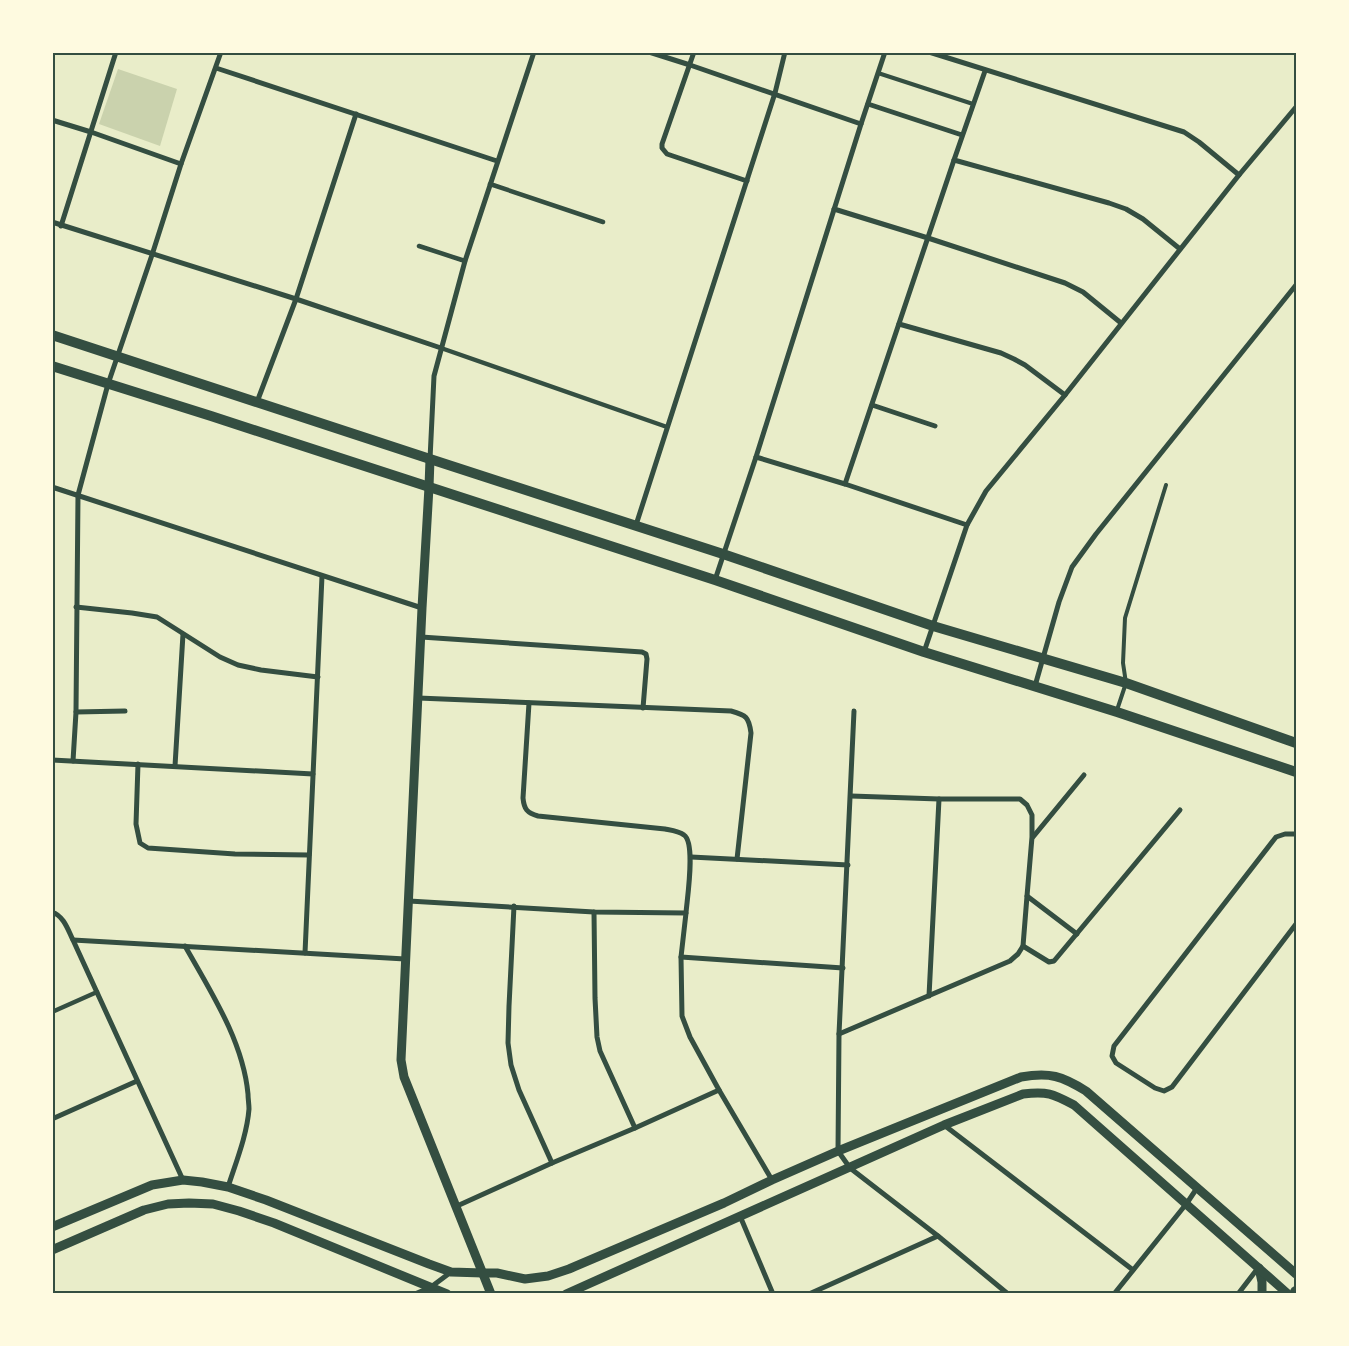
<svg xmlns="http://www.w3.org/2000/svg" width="1349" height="1346" font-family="Figtree,sans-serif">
	<rect width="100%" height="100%" fill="#e9edc9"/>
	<!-- green -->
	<polygon fill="#cad2ad" points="118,69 177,89 160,146 99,124"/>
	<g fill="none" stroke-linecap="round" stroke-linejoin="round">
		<!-- service -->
		<g stroke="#344e41" stroke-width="4">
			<polyline points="878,73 973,104"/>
			<polyline points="1117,710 1126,683 1123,663 1125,618 1166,485"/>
		</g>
		<!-- pedestrian -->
		<g stroke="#344e41" stroke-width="4.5">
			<polyline points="490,184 603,222"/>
			<polyline points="419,246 465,261"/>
			<polyline points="441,348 667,427"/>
			<polyline points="52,1012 97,992"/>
		</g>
		<!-- minor -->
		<g stroke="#344e41" stroke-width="5">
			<polyline points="649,52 690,65 861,124"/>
			<polyline points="694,52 662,144 662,148 667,154 747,181"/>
			<polyline points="929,52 1184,132 1199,142 1239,175"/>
			<polyline points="216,68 497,161"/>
			<polyline points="868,104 962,135"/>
			<polyline points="52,120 91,132 181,164"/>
			<polyline points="954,160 1109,203 1126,209 1143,219 1180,249"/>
			<polyline points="834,209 928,238 1065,283 1083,292 1121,323"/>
			<polyline points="52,222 296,299 441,348"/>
			<polyline points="61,226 116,52"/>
			<polyline points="899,324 1001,353 1014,359 1025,365 1065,395"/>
			<polyline points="257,402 296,299 356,114"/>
			<polyline points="872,405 935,426"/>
			<polyline points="756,457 845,484 967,525"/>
			<polyline points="430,459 434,376 465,261 534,52"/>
			<polyline points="845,484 954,160 985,71"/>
			<polyline points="52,487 422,608"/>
			<polyline points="636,525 775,93 785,52"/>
			<polyline points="715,580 756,457 861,124 885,52"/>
			<polyline points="76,607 132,613 157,617 220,657 238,665 261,670 318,677"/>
			<polyline points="421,637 642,652 646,654 647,659 643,708"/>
			<polyline points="924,652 967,525 986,491 1065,395 1239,175 1296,107"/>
			<polyline points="1035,686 1059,602 1072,567 1096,534 1296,285"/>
			<path d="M418,698L731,711C746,715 749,717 751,733L737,859"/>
			<path d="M529,703L523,798C524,809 527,813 538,816L665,829C670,830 679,831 684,835C696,843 687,899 686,913"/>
			<polyline points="854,711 839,1034 838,1151 850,1168 938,1236 1008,1294"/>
			<polyline points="76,712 125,711"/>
			<polyline points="52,760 313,774"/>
			<polyline points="73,761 76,712 78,495 108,384 152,255 181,164 221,52"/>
			<polyline points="138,764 136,824 140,843 148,848 235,854 309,855"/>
			<polyline points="175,766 183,634"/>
			<polyline points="1296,834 1285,834 1276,837 1114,1046 1112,1056 1116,1063 1155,1088 1164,1091 1172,1087 1296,924"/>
			<polyline points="1033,837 1084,775"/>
			<polyline points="691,857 848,865"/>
			<polyline points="1027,896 1077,934"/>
			<polyline points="409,901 594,912 686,913 681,957 682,1016 690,1037 719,1090 635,1128 552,1163 457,1206"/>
			<polyline points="514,906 509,1006 508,1043 511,1065 519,1090 552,1163"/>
			<path d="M52,912C64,916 68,930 73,940L183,1180"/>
			<polyline points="594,912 595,998 597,1037 600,1051 635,1128"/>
			<polyline points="73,940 405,959"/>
			<path d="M185,946C211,992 243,1041 248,1094C248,1099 249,1104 249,1109C247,1135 236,1162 228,1187"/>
			<polyline points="1023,946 1049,962 1054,961 1180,810"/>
			<polyline points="305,953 322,576"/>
			<polyline points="681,957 843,968"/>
			<polyline points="929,996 939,799"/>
			<polyline points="839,1034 1010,961 1018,954 1023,946 1027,896 1032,837 1032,815 1027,805 1020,799 939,799 851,796"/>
			<polyline points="719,1090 772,1180"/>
			<polyline points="52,1119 137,1081"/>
			<polyline points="944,1125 1133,1270"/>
			<polyline points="740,1216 773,1294"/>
			<polyline points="415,1294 431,1287 451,1272"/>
			<polyline points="809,1294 938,1236"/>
			<polyline points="1114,1294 1187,1203 1197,1188"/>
			<polyline points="1238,1294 1258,1268"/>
		</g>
		<!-- tertiary -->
		<g stroke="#344e41" stroke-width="9">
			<polyline points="430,459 429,487 422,608 401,1060 404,1077 491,1294"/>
			<path d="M52,1227L152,1185L183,1180L202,1182L228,1187L266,1200L429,1264L451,1272L483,1273H497L525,1279L548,1276L569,1269L724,1203L772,1180L838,1151L1021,1077C1050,1072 1062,1076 1086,1091L1296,1274"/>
			<polyline points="52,1250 144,1210 168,1204 189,1203 213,1204 239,1211 274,1223 447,1294"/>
			<polyline points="1259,1268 1262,1282 1262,1294"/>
			<path d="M566,1294L944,1125L1023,1094C1048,1091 1053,1094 1074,1105L1288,1294"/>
		</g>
		<!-- secondary -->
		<g stroke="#344e41" stroke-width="10">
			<polyline points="52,335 430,459 723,554 933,626 1126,683 1296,743"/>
			<polyline points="52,366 211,416 715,580 924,652 1117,712 1296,772"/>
		</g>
		<!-- primary -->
		<polyline stroke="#344e41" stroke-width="12" points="1296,1294 1296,1292"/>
	</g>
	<!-- border -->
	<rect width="1349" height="1346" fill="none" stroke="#fefae0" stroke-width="108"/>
	<rect x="54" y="54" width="1241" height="1238" fill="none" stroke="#344e41" stroke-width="2"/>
</svg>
